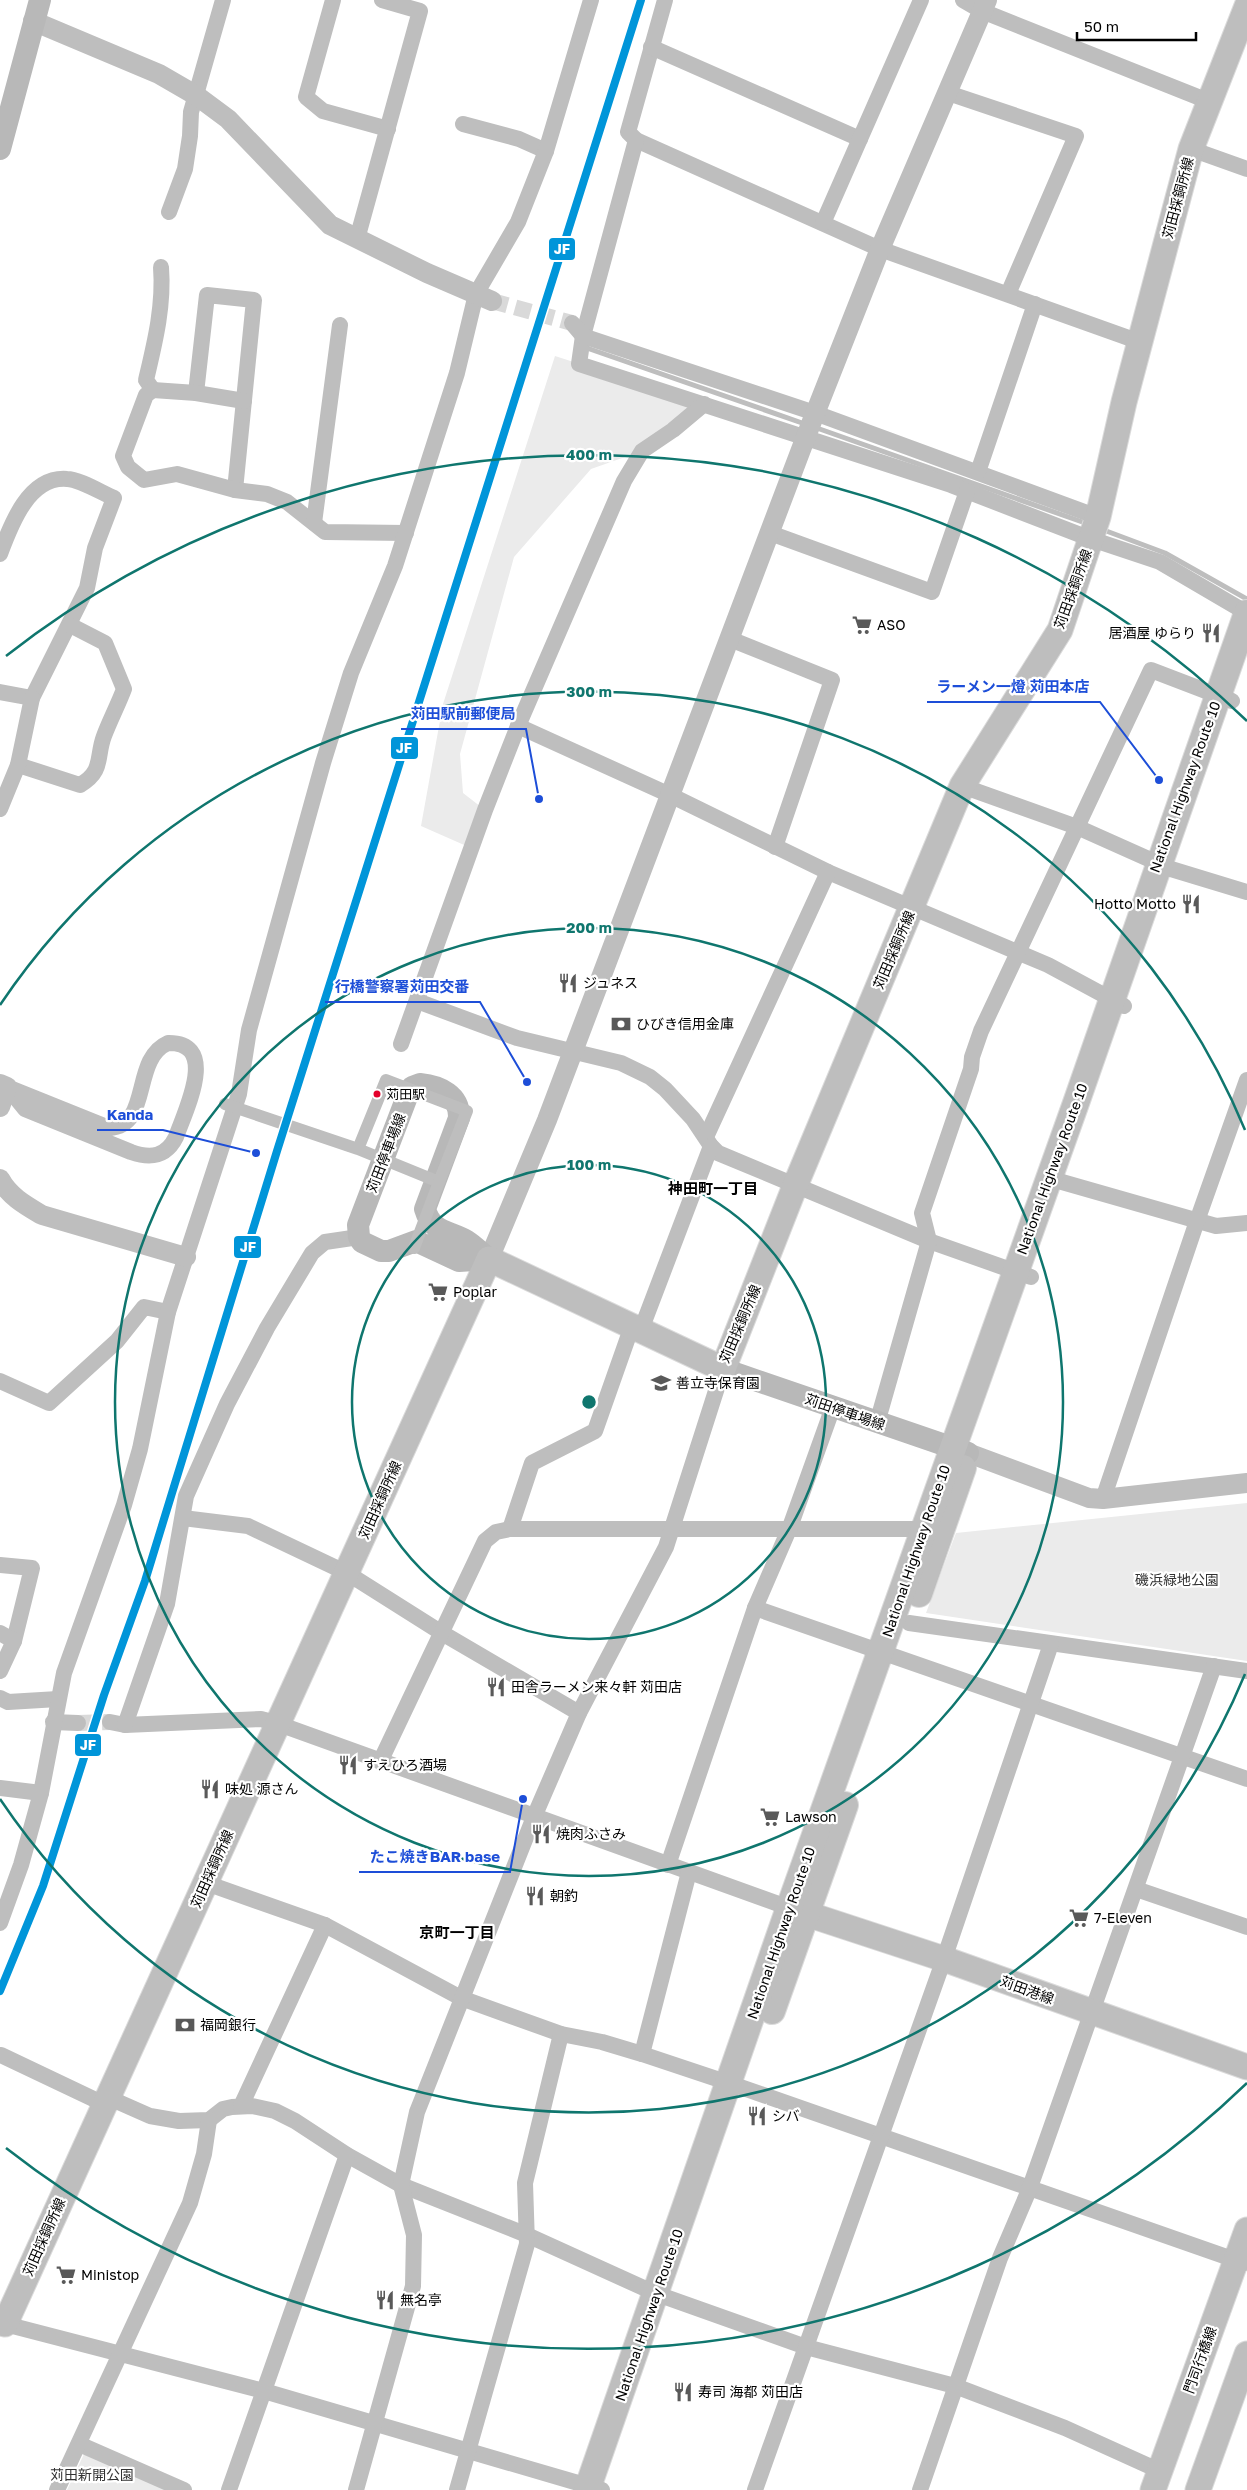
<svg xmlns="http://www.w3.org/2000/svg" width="1247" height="2490" font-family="'Golos Text','Noto Sans JP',sans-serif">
	<rect width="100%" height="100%" fill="#fff"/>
	<!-- green -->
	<g fill="#ebebeb">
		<polygon points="555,356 704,404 642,451 591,469 514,557 460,754 463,793 485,810 471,848 421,826 443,704"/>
		<polygon points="1247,1503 1247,1661 926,1613 956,1533"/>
		<polygon points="84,2454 166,2490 67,2490"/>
	</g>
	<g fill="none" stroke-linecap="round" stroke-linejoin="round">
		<!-- stream -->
		<g stroke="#bebebe" stroke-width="5">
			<polyline points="584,347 805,424"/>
			<polyline points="814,427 1088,524"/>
			<polyline points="1101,529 1165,553 1247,599"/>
		</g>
		<!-- minor-tunnel -->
		<g stroke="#d9d9d9" stroke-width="16" stroke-dasharray="16 8" stroke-linecap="butt">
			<polyline points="492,301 572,323"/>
			<polyline points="78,1723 110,1722"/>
		</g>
		<defs>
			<g id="primary">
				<polyline points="807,1914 944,1959 1247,2067"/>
				<polyline points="0,2323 5,2324 489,1259 723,1369 795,1186 962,786 1060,630 1098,517 1124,402 1191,149 1247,6"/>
				<polyline points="1153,2490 1247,2230"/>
				<polyline points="1198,2490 1247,2354"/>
			</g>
			<g id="trunk">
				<polyline points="919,1594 963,1468"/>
				<polyline points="772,2011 845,1805"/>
				<polyline points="587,2490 789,1908 1076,1103 1247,613"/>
			</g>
		</defs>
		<!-- primary casing -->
		<use href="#primary" stroke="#dbdbdb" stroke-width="27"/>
		<!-- trunk casing -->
		<use href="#trunk" stroke="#dbdbdb" stroke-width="28"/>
		<!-- minor -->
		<g stroke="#bebebe" stroke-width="16">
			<polyline points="333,0 306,97 323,111 388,129"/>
			<polyline points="665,0 628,132 636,140 880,249 1140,342"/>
			<polyline points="963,0 982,11 1208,101"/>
			<polyline points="651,47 860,139"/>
			<polyline points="948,93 1076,136 1008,294"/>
			<polyline points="463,124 519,139 546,151"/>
			<polyline points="636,140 583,336 579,364 951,485 1091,539 1160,562 1247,613"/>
			<polyline points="1191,149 1247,169"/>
			<polyline points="169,212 185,169 190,136 191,112 223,0"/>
			<polyline points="823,223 921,0"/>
			<polyline points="357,239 420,11 382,0"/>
			<polyline points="572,323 583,336 815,413 1098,517"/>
			<path d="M153,390L146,380C155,342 164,306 161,267"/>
			<polyline points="196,393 207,295 254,300 235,490"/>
			<polyline points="244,401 196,393 153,390 146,395 123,456 128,467 144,480 177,474 235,490 267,494 287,502 325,532 406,533"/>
			<polyline points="978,472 1035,304"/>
			<polyline points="314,523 340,325"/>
			<polyline points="770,533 932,592 967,491"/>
			<path d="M0,554C11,524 29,476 67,479C79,479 102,493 114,498L95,548L87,588L32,698L0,692"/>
			<polyline points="730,639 832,680 775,847"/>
			<polyline points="518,726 670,795 828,872 1048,965 1124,1006"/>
			<path d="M18,765L80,785C104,771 96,757 104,736C110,720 118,705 124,689L105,643L70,625"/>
			<polyline points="962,786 1077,827 1171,869 1247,892"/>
			<polyline points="0,809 18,765 32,698"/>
			<polyline points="417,1001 517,1038 621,1063 650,1077 665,1089 693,1119 711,1146 718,1153 929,1241 1031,1277"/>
			<path d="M168,1043C220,1042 185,1111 176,1137C166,1157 151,1159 131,1152L25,1109L7,1087L109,1128C152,1126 131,1059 168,1043Z"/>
			<polyline points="401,1044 485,810 518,726 624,481 642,451 673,430 704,404"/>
			<polyline points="706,1137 828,872"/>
			<polyline points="1062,1182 1216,1226 1247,1223"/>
			<polyline points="641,1330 711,1146"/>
			<polyline points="0,1381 49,1403 117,1341 144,1307 168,1312"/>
			<polyline points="877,1423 929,1241 922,1213 971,1069 972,1057 981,1031 1151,670 1232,701"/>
			<polyline points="1103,1499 1197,1221 1247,1080"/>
			<polyline points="183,1518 248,1526 347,1573 442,1633 579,1713"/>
			<polyline points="510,1529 532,1463 595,1431 632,1326"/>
			<polyline points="0,1565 32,1568 14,1641 0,1671"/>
			<polyline points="755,1608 1247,1779"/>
			<polyline points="909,1623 1247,1671"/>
			<polyline points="0,1633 14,1641"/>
			<polyline points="0,1698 8,1702 58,1699"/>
			<polyline points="53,1722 78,1723"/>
			<polyline points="110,1722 125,1725 261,1719 276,1723 798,1911"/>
			<polyline points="125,1725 167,1604 186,1496 227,1404 267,1328 312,1253 325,1242 359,1237"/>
			<polyline points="380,1762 485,1541 496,1532 510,1529 932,1529"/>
			<polyline points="0,1788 41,1793"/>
			<polyline points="668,1865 755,1608 790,1527 833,1407"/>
			<polyline points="206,1883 325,1925 461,1998 561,2034 602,2042 642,2054 729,2083 1244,2263"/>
			<polyline points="1136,1889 1247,1927"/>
			<polyline points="0,1923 21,1865 41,1793 64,1673 124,1505 140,1449 168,1312 239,1094 249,1030 323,763 351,673 395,566 457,373 476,294 518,222 546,151 591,0"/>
			<polyline points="642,2054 689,1872"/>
			<polyline points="1,2055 104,2104"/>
			<polyline points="107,2097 150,2116 179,2121 209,2120 223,2109 232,2107 252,2106 275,2111 295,2121 347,2155 401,2185 527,2235 657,2294 806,2347 955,2386 1065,2428 1160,2471"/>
			<polyline points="241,2106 325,1925"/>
			<polyline points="5,2324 264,2391 602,2490"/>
			<polyline points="79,2444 184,2490"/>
			<polyline points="57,2490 190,2203 204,2154 209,2120"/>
			<polyline points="229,2490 347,2155"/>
			<polyline points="356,2490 413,2286 414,2235 401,2185 417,2112 534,1817 579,1713 666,1547 723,1369"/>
			<polyline points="457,2490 527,2244 525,2183 561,2034"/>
			<polyline points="755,2490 944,1959 1051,1644"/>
			<polyline points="920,2490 1000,2258 1029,2190 1214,1666"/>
		</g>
		<!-- tertiary -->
		<g stroke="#bebebe" stroke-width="20">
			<polyline points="33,21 159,74 197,96 228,119 330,225 427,273 492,301"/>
			<polyline points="0,1084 7,1087 0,1107"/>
			<path d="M0,1179C9,1196 25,1205 42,1215L186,1257"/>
			<polyline points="489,1259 547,1120 805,439 880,249 987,0"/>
			<polyline points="968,1453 1089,1498 1103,1499 1247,1483"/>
		</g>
		<!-- secondary -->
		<g stroke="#b8b8b8" stroke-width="22">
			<polyline points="0,149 40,0"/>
			<path d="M420,1084C440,1086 460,1095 459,1118L425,1209C432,1233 448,1230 467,1241C475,1246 482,1254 489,1259L459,1261L416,1241L389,1251H381L362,1242L359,1237L358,1225L408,1094L412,1087Z"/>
			<polyline points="723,1369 968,1453"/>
		</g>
		<!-- primary -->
		<use href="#primary" stroke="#bebebe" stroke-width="25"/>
		<!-- trunk -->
		<use href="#trunk" stroke="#bebebe" stroke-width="26"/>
		<!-- pedestrian-bridge -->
		<g stroke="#bebebe" stroke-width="12">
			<polyline points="225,1104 358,1149 439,1182 467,1111 386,1080 358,1149"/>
			<polyline points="414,1248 439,1182"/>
		</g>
		<defs>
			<polyline id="rail-1" points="0,1991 43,1886 104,1695 145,1581 277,1151 641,0"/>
		</defs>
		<!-- rail-1 casing -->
		<use href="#rail-1" stroke="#fff" stroke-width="11"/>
		<!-- rail-1 -->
		<use href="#rail-1" stroke="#0095d9" stroke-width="8"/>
	</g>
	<!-- distance rings -->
	<g fill="none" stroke="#0f766e" stroke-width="2.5">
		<circle cx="589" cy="1402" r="237"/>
		<circle cx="589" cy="1402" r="474"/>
		<path d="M1245 1674A710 710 0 0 1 0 1799M0 1005A710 710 0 0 1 1245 1130"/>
		<path d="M1247 2083A947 947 0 0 1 6 2148M6 656A947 947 0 0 1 1247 721"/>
	</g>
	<!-- icons -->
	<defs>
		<symbol id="supermarket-bare" viewBox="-9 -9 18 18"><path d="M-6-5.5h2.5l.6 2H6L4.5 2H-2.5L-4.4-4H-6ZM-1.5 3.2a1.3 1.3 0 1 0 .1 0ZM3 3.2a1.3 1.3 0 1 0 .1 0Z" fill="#595959" stroke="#fff" stroke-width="2.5" paint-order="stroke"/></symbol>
		<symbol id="restaurant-bare" viewBox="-9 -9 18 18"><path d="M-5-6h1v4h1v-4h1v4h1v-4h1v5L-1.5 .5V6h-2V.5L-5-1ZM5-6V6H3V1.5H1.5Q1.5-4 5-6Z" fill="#595959" stroke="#fff" stroke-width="2.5" paint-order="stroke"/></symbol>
		<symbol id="bank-bare" viewBox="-9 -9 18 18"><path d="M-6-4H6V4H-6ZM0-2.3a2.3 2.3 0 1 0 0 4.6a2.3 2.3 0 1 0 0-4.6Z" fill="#595959" stroke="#fff" stroke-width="2.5" paint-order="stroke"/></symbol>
		<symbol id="school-bare" viewBox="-9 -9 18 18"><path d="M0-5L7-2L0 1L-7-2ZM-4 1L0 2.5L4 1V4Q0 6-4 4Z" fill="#595959" stroke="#fff" stroke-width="2.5" paint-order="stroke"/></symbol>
	</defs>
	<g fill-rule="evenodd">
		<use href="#supermarket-bare" x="848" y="611" width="28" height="28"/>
		<use href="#restaurant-bare" x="1197" y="619" width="28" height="28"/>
		<use href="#restaurant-bare" x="1177" y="890" width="28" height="28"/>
		<use href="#restaurant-bare" x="554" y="969" width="28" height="28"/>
		<use href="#bank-bare" x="607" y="1010" width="28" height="28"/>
		<use href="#supermarket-bare" x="424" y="1278" width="28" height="28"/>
		<use href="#school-bare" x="647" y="1369" width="28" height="28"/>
		<use href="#restaurant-bare" x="482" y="1673" width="28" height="28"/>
		<use href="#restaurant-bare" x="334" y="1751" width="28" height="28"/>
		<use href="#restaurant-bare" x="196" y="1775" width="28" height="28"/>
		<use href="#supermarket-bare" x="756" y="1803" width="28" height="28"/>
		<use href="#restaurant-bare" x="527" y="1820" width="28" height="28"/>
		<use href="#restaurant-bare" x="521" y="1882" width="28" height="28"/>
		<use href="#supermarket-bare" x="1065" y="1904" width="28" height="28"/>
		<use href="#bank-bare" x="171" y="2011" width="28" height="28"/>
		<use href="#restaurant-bare" x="743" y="2102" width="28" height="28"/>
		<use href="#supermarket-bare" x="52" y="2261" width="28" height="28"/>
		<use href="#restaurant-bare" x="371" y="2286" width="28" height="28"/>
		<use href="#restaurant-bare" x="669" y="2378" width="28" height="28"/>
	</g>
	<!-- markers -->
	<circle fill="#e4002b" stroke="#fff" stroke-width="2" cx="377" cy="1094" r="4.5"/>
	<g text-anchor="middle" stroke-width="4.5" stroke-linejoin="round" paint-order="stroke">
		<!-- bus labels -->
		<g font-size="13" fill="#000" stroke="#fff" text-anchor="start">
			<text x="386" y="1099">苅田駅</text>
		</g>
		<!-- street labels -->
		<g font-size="14" fill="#000" stroke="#fff">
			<text transform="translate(1178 198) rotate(-75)" y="5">苅田採銅所線</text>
			<text transform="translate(1073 589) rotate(-70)" y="5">苅田採銅所線</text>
			<text transform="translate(1185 787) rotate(-70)" y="5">National Highway Route 10</text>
			<text transform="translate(894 950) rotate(-67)" y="5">苅田採銅所線</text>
			<text transform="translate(386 1153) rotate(-69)" y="5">苅田停車場線</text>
			<text transform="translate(1052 1169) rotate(-70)" y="5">National Highway Route 10</text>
			<text transform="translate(740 1324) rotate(-67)" y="5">苅田採銅所線</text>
			<text transform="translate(845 1412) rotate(19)" y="5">苅田停車場線</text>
			<text transform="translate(380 1500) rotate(-66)" y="5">苅田採銅所線</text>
			<text transform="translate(916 1551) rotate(-71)" y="5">National Highway Route 10</text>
			<text transform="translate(212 1869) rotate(-66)" y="5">苅田採銅所線</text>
			<text transform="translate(781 1933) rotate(-71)" y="5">National Highway Route 10</text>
			<text transform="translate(1027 1990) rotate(20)" y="5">苅田港線</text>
			<text transform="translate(44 2237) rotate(-66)" y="5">苅田採銅所線</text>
			<text transform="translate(649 2315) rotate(-71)" y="5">National Highway Route 10</text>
			<text transform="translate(1200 2360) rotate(-70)" y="5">門司行橋線</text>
		</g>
		<!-- poi labels -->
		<g font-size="14" fill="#000" stroke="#fff" text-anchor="start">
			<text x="877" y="630">ASO</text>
			<text x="1196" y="638" text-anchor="end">居酒屋 ゆらり</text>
			<text x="1176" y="909" text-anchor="end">Hotto Motto</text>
			<text x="583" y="988">ジュネス</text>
			<text x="636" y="1029">ひびき信用金庫</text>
			<text x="453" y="1297">Poplar</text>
			<text x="676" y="1388">善立寺保育園</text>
			<text x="511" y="1692">田舎ラーメン来々軒 苅田店</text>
			<text x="363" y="1770">すえひろ酒場</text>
			<text x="225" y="1794">味処 源さん</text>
			<text x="785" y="1822">Lawson</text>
			<text x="556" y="1839">焼肉ふさみ</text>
			<text x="550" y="1901">朝釣</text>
			<text x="1094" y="1923">7-Eleven</text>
			<text x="200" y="2030">福岡銀行</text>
			<text x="772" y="2121">シバ</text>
			<text x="81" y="2280">Ministop</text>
			<text x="400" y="2305">無名亭</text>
			<text x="698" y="2397">寿司 海都 苅田店</text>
		</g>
		<!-- park labels -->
		<g font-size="14" fill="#323232" stroke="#fff">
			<text x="1177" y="1585">磯浜緑地公園</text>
			<text x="92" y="2480">苅田新開公園</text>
		</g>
		<!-- neighbourhood labels -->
		<g font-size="15" font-weight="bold" fill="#000" stroke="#fff">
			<text x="713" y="1194">神田町一丁目</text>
			<text x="457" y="1938">京町一丁目</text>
		</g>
	</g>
	<circle cx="589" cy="1402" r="8" fill="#0f766e" stroke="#fff" stroke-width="2.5"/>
	<g font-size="15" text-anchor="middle" font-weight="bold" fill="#0f766e" stroke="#fff" stroke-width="4.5" stroke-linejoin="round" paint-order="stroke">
		<text x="589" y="460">400 m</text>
		<text x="589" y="697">300 m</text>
		<text x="589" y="933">200 m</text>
		<text x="589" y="1170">100 m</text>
	</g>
	<!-- callouts -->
	<path fill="none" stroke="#1d4ed8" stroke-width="2" d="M1159 780L1100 702H927M539 799L526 729H401M527 1082L480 1002H325M256 1153L163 1130H97M523 1799L510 1872H359"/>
	<g fill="#1d4ed8" stroke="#fff" stroke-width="2">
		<circle cx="1159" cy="780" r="5"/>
		<circle cx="539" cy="799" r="5"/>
		<circle cx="527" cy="1082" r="5"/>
		<circle cx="256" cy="1153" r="5"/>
		<circle cx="523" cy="1799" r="5"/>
	</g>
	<g font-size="15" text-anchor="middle" font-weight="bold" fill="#1d4ed8" stroke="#fff" stroke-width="4.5" stroke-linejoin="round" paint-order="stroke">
		<text x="1013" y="692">ラーメン一燈 苅田本店</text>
		<text x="463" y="719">苅田駅前郵便局</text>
		<text x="402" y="992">行橋警察署苅田交番</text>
		<text x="130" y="1120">Kanda</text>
		<text x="435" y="1862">たこ焼きBAR base</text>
	</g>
	<g stroke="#fff" stroke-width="2">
		<rect x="548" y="237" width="28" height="24" rx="5" fill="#0095d9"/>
		<rect x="390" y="736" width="29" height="24" rx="5" fill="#0095d9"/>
		<rect x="233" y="1235" width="29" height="24" rx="5" fill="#0095d9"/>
		<rect x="74" y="1733" width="28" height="24" rx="5" fill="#0095d9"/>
	</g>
	<g font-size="14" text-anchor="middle" font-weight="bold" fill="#fff">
		<text x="562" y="254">JF</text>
		<text x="404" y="753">JF</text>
		<text x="248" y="1252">JF</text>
		<text x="88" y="1750">JF</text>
	</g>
	<!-- scale -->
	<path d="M1077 32v8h119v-8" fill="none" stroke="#000000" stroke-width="2.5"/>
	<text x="1084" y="32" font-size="15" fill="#000000" stroke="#ffffff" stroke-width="4" paint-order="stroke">50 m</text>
</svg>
